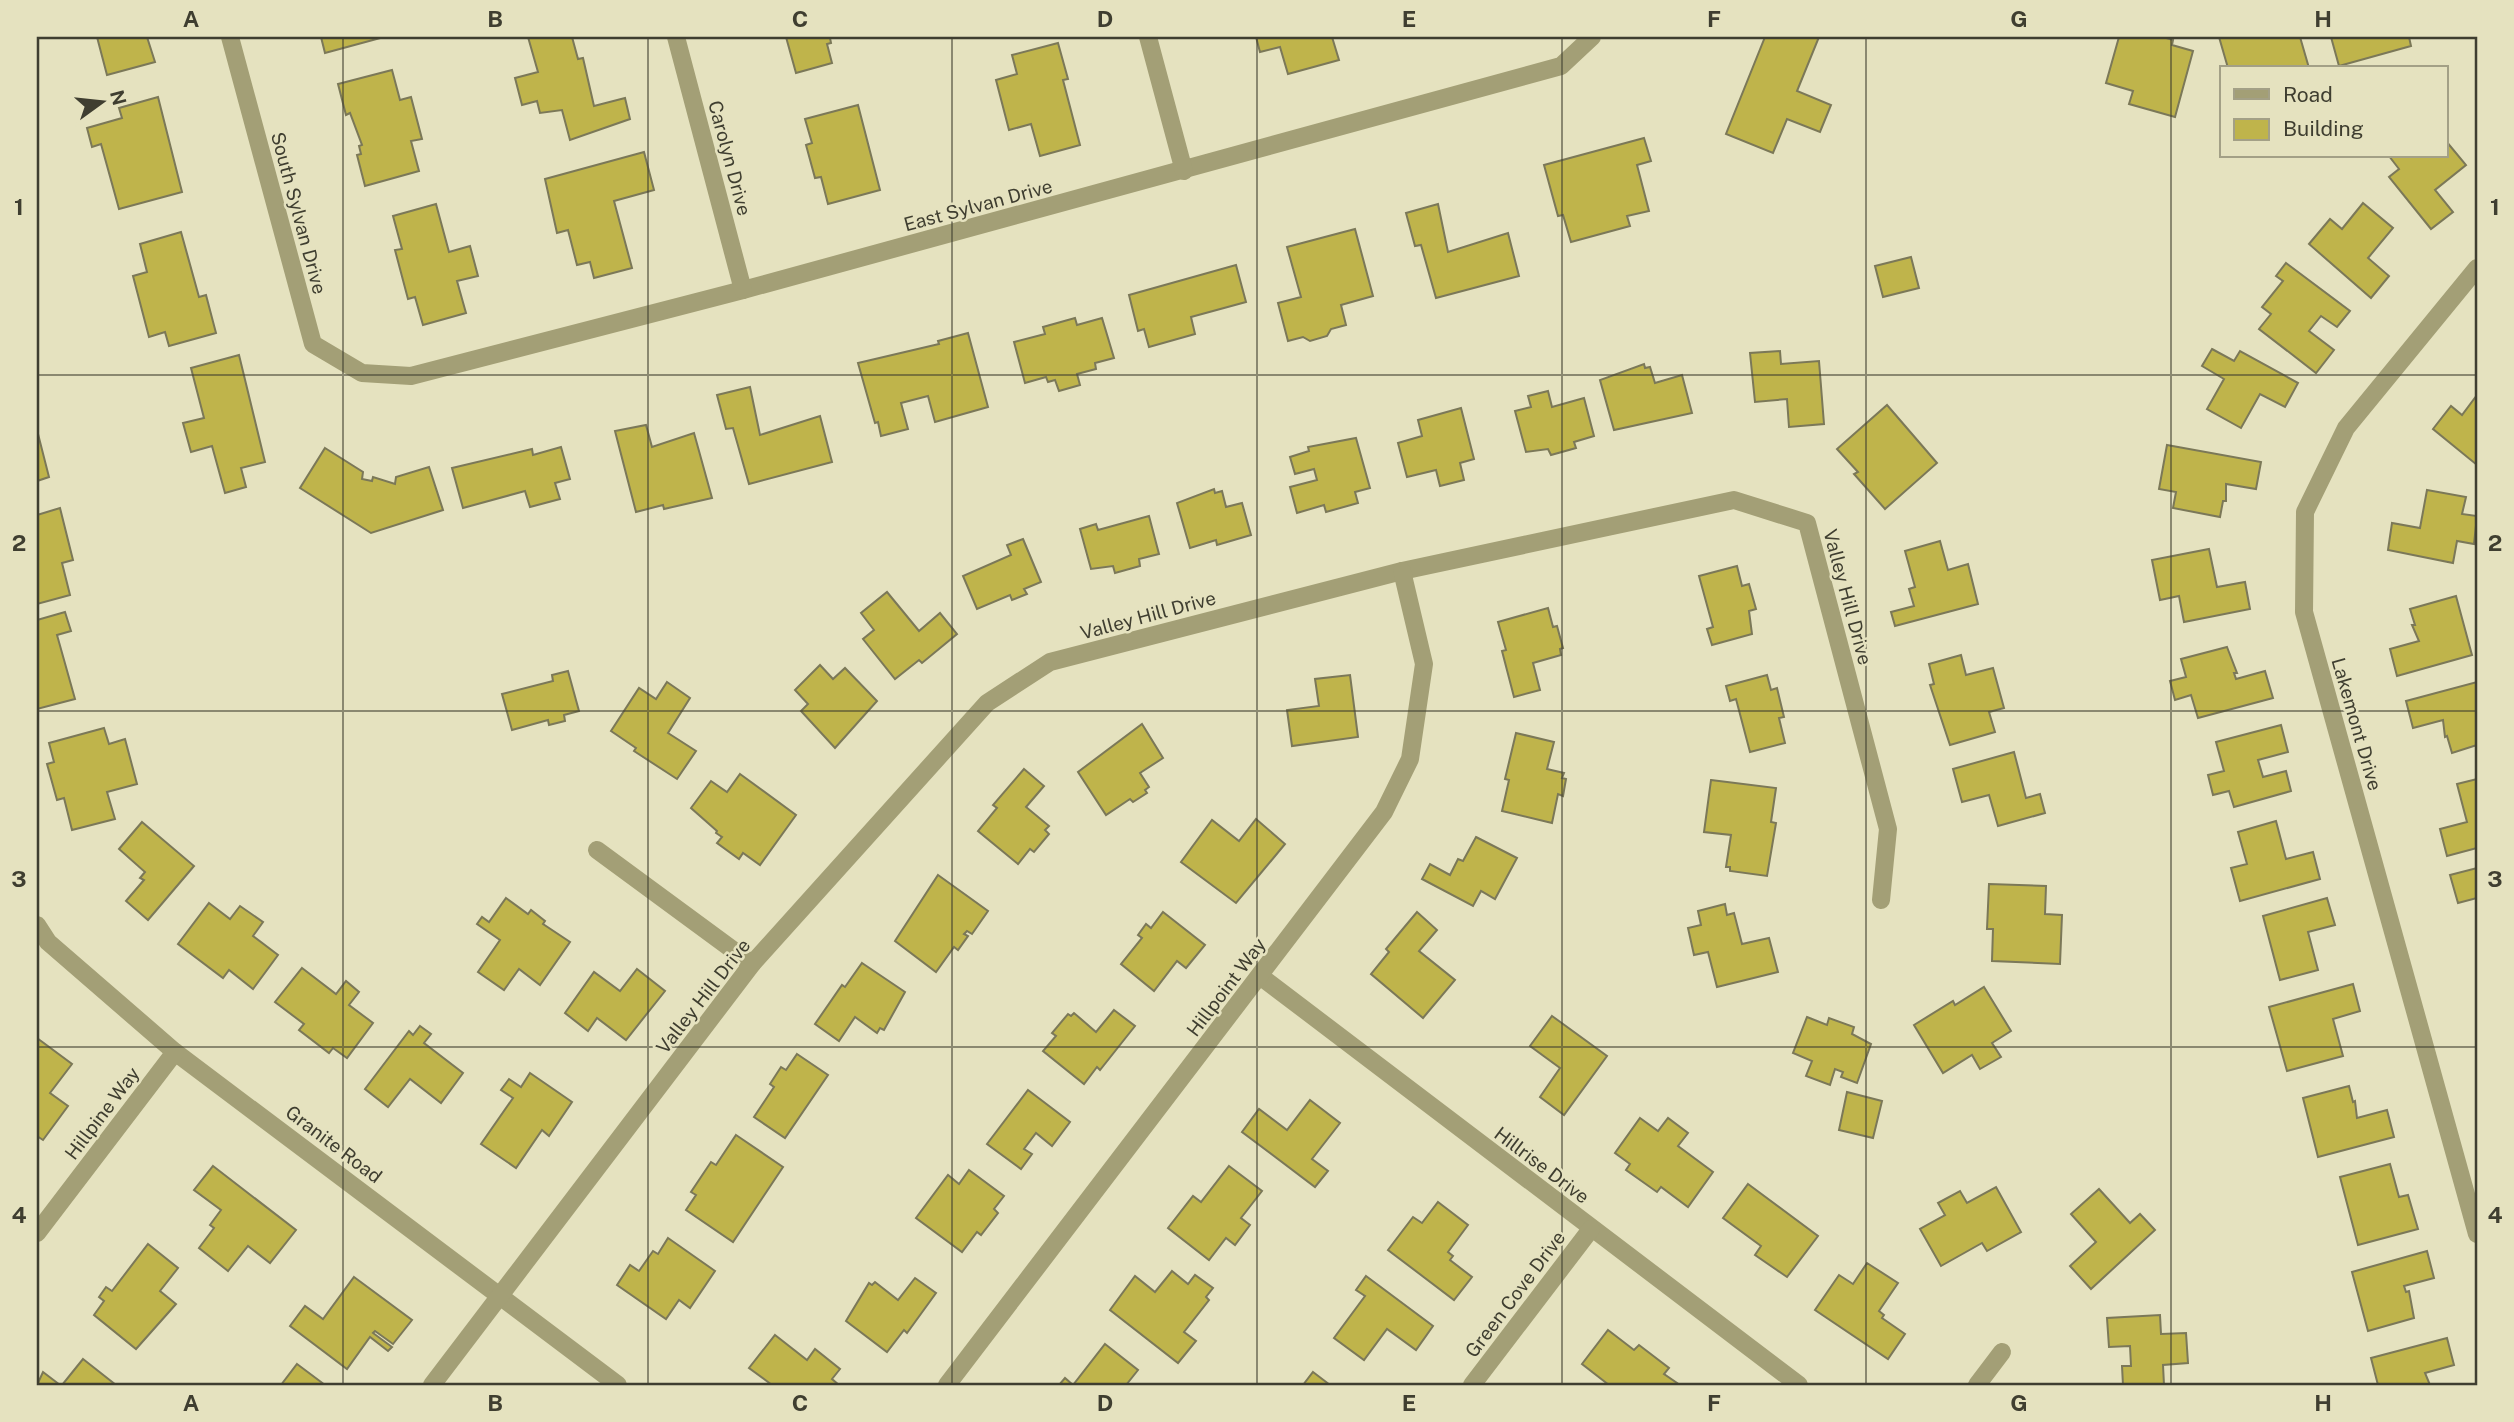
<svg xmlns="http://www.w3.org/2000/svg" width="2514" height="1422" font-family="'Public Sans',sans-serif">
	<rect width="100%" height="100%" fill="#e5e2bf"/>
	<!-- building -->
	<g fill="#bfb44b" stroke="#7b7858" stroke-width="2">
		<polygon points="97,37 147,37 155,62 107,75"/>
		<polygon points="321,37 384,37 325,53"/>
		<polygon points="528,37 572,37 578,59 583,58 594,106 625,98 630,119 570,140 562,110 540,113 537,101 522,105 515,78 538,72"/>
		<polygon points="786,37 830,38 831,43 827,44 832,63 796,73"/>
		<polygon points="1256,37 1332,37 1339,60 1288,74 1280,47 1260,52"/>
		<polygon points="1765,37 1819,37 1797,91 1831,105 1820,132 1787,119 1773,153 1726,134"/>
		<polygon points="2119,37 2163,37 2173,40 2172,45 2193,51 2175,117 2129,104 2133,91 2106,83"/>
		<polygon points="2219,37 2300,37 2309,68 2228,68"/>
		<polygon points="2331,37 2409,37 2411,46 2339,66"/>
		<polygon points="1058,43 1068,79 1063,80 1080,145 1040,156 1031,124 1009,130 996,80 1017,74 1012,55"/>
		<polygon points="392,70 400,100 411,97 422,139 411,141 419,171 365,186 357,155 361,154 359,146 362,145 350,113 346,115 338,84"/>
		<polygon points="158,97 182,192 119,209 101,144 92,147 87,128 122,118 119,108"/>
		<polygon points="858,105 880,190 828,204 821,177 815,178 806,145 812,143 805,119"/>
		<polygon points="1644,138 1651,161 1637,165 1649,211 1627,216 1630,226 1571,242 1563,215 1558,216 1544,165"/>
		<polygon points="2446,141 2466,165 2435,190 2453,212 2431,229 2389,177 2399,169 2389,156 2446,156"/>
		<polygon points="644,152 654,190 614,201 632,268 594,278 590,262 577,265 568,230 557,233 545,179"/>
		<polygon points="2363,203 2393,228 2368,258 2389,276 2371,298 2309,244 2330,219 2342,229"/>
		<polygon points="436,204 449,252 470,246 478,276 457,281 466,313 423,325 415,297 408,299 395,250 402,249 393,216"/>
		<polygon points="1438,204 1448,252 1508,233 1519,276 1436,298 1421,245 1415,246 1406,213"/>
		<polygon points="1355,229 1373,296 1341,305 1346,325 1331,329 1327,336 1310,341 1303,337 1288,341 1278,303 1301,297 1287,247"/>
		<polygon points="181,232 199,297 206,295 216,333 169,346 165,332 149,337 133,276 147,272 140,244"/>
		<polygon points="1911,257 1919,288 1883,297 1875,266"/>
		<polygon points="2286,263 2350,311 2337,327 2321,316 2309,331 2334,350 2316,373 2259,329 2271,314 2262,307 2283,281 2276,276"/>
		<polygon points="1236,265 1246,302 1191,317 1195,334 1149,347 1144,329 1138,331 1129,295"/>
		<polygon points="1075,318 1077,325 1102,318 1114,358 1095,363 1096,369 1077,374 1080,385 1059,391 1055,380 1048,382 1046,377 1025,383 1014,342 1045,334 1043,327"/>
		<polygon points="968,333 988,407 935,422 928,396 901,403 908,429 881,436 878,422 875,423 858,363 939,344 938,341"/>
		<polygon points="2212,349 2234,361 2240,351 2298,383 2285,407 2260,394 2241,428 2207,409 2224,379 2202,366"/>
		<polygon points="1780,351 1781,364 1819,361 1824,424 1789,427 1787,399 1755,402 1750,353"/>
		<polygon points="239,355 265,462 241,468 246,487 225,493 212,446 191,452 183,423 204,418 191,368"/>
		<polygon points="1644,364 1645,368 1650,367 1655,383 1682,375 1692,413 1614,430 1600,380"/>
		<polygon points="750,387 760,435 820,416 832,462 749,484 733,428 726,429 717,395"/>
		<polygon points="1548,391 1552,407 1584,398 1594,436 1574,442 1576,448 1551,455 1548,449 1526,452 1515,411 1531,407 1528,396"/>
		<polygon points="2477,395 2477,465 2433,429 2451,406 2462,415"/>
		<polygon points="1887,405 1937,463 1885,509 1854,474 1858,472 1837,449"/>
		<polygon points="1461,408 1474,459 1460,463 1464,480 1440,486 1436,470 1407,477 1398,443 1422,436 1418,420"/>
		<polygon points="646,425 652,447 694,433 712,498 664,509 663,505 636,512 615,431"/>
		<polygon points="37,430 49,477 37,481"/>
		<polygon points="1356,438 1370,488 1355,492 1358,503 1326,512 1324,505 1297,513 1290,487 1317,480 1314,469 1295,474 1290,457 1309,451 1308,447"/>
		<polygon points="2167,445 2261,462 2256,489 2226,484 2226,501 2223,501 2220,517 2173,508 2176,492 2159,489"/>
		<polygon points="561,447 570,479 555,483 560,499 530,507 525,491 463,508 452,468 532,449 533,455"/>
		<polygon points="325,448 363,472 362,479 372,481 373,477 395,484 396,477 429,467 443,510 371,533 300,488"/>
		<polygon points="1214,489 1215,493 1222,491 1226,507 1242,503 1251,535 1217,545 1216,540 1190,548 1177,503"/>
		<polygon points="2427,490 2466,497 2462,514 2477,516 2474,544 2457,541 2453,563 2388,550 2392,523 2420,528"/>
		<polygon points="60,508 73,560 62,563 70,595 37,604 37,515"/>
		<polygon points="1149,516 1159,554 1139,559 1140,566 1115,573 1113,566 1091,569 1080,529 1096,524 1098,530"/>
		<polygon points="1023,539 1041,582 1024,589 1027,594 1012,600 1010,595 977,609 963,576 1011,555 1007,545"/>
		<polygon points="1940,541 1948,570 1968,564 1978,604 1895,626 1891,612 1914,606 1909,589 1915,587 1905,551"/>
		<polygon points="2209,549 2217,587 2245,582 2250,609 2184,622 2179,596 2160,600 2152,560"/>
		<polygon points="1737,566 1742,586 1749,584 1756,609 1749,611 1752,634 1712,645 1707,629 1713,627 1699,576"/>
		<polygon points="887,592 919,631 940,613 957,634 922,663 919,660 895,679 863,639 874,630 861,613"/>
		<polygon points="2456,596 2472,655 2397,676 2390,649 2419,641 2412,625 2415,625 2410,609"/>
		<polygon points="1548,608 1553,627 1557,626 1563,648 1560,649 1561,655 1533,663 1540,690 1514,697 1502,651 1506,650 1498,622"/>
		<polygon points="65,612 71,631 57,635 75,699 37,709 37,620"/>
		<polygon points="2227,647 2237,673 2234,673 2236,679 2265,671 2273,698 2198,718 2191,695 2175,700 2170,681 2186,677 2181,659"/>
		<polygon points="1961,655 1966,675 1993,668 2004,708 1989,712 1995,732 1950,745 1930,685 1934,684 1929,664"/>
		<polygon points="820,665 833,679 845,668 877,701 835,748 801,711 808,704 795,690"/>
		<polygon points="568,671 579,711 564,715 565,721 549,725 548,720 512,730 502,694 553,681 552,675"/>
		<polygon points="1350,675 1358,737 1292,746 1287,710 1319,706 1315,679"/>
		<polygon points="1767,675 1771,690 1777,688 1784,717 1779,718 1785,743 1750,752 1736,699 1730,701 1726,686"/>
		<polygon points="667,682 690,698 668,733 696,751 677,779 634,751 636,748 611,731 639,688 656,699"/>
		<polygon points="2477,682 2477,745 2452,753 2447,736 2445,737 2443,720 2413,728 2406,701"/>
		<polygon points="1142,724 1163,758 1140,773 1149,787 1145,790 1147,793 1133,802 1130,799 1106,815 1078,772"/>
		<polygon points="2281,725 2288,752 2258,760 2263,777 2286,771 2291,791 2234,807 2229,791 2213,795 2208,775 2224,771 2216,742"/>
		<polygon points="104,728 109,744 125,739 137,784 107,792 115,819 72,830 64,798 57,800 47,764 54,762 49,743"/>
		<polygon points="1516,733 1554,742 1547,769 1564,773 1562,778 1566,779 1563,796 1558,794 1552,823 1502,811 1509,780 1505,779"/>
		<polygon points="2014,752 2026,798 2040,794 2045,813 1998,826 1989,795 1962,802 1953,769"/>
		<polygon points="1024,769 1044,786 1026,807 1049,826 1045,830 1049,834 1034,852 1030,849 1018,864 978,831 997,808 993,805"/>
		<polygon points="740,774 796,815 760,865 743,853 739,859 717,843 722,837 716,833 717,831 691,808 711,781 727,792"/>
		<polygon points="2477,779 2477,848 2447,856 2440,829 2467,822 2457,784"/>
		<polygon points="1711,780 1776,788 1771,822 1776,823 1767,876 1730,871 1730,867 1726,867 1731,835 1704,832"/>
		<polygon points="1256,819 1285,844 1236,903 1181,862 1212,820 1239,841"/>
		<polygon points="2276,821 2286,859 2313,852 2320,879 2240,901 2231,868 2247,864 2238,832"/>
		<polygon points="142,822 194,866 148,920 126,901 144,880 140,878 145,872 119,849"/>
		<polygon points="1476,837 1517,858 1495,899 1481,891 1473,906 1422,879 1430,864 1450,875 1458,859 1463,861"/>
		<polygon points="2477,868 2477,898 2458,903 2450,875"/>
		<polygon points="938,875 988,911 972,934 967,931 964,934 968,936 958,950 954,947 936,972 895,941"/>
		<polygon points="1989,884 2046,886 2045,914 2062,915 2060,964 1992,961 1993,929 1987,929"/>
		<polygon points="506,898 528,914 531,910 545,921 543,924 570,942 540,985 519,969 504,990 478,972 500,940 477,924 482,917 489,922"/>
		<polygon points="2327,898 2335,925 2308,932 2318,970 2280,980 2263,916"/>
		<polygon points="209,903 230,919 240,906 263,922 253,936 278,955 253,989 229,970 223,978 178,944"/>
		<polygon points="1725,904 1727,915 1734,913 1742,944 1769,938 1778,972 1717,987 1708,952 1694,955 1688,928 1701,925 1698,911"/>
		<polygon points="1163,912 1205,945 1186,968 1177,961 1154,991 1121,964 1142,938 1138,935 1146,924 1151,928"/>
		<polygon points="1417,912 1437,930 1419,951 1455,980 1423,1018 1371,974 1389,952 1386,949"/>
		<polygon points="862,963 905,992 884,1030 880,1028 877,1033 855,1017 839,1041 815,1024 842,985 845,987"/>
		<polygon points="302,968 336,994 346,981 359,992 349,1005 373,1023 347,1058 333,1048 329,1053 299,1030 304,1024 275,1002"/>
		<polygon points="637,969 665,991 626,1040 597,1018 588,1031 565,1013 594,972 620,991"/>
		<polygon points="2353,984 2360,1011 2333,1019 2343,1056 2287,1071 2269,1007"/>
		<polygon points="1984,987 2011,1031 1992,1043 2001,1057 1980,1069 1972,1055 1943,1073 1914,1025 1953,1001 1955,1005"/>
		<polygon points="1114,1010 1135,1026 1100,1070 1097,1067 1084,1084 1043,1051 1056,1036 1052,1033 1068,1014 1071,1016 1074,1013 1096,1032"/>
		<polygon points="1552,1016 1607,1056 1564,1115 1540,1097 1560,1068 1530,1046"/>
		<polygon points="1807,1017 1827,1025 1829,1018 1854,1027 1852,1034 1871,1044 1857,1083 1841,1077 1843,1072 1835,1069 1830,1085 1806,1076 1812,1061 1793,1053"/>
		<polygon points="420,1026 431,1034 424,1043 463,1073 441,1103 410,1079 388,1107 365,1089 409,1031 413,1035"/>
		<polygon points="37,1038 72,1064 50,1093 68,1106 43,1140 37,1136"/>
		<polygon points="797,1054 828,1075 785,1138 754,1117 774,1087 770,1084 781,1067 786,1070"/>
		<polygon points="530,1073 572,1102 549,1136 542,1130 516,1168 481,1144 513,1098 501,1090 509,1079 521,1087"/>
		<polygon points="2349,1086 2353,1102 2355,1101 2357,1118 2387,1110 2394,1137 2318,1157 2303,1098"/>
		<polygon points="1028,1090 1070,1122 1052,1146 1036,1133 1024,1149 1032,1154 1021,1169 987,1144"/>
		<polygon points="1847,1092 1882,1101 1873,1138 1839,1130"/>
		<polygon points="1310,1100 1340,1123 1312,1159 1328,1171 1315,1187 1242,1132 1259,1109 1287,1130"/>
		<polygon points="1640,1118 1658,1131 1668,1118 1688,1133 1678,1146 1713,1172 1688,1207 1661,1187 1657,1192 1626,1170 1630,1164 1615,1153"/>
		<polygon points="736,1135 783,1167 733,1242 686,1210 696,1195 691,1192 711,1162 716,1165"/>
		<polygon points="2390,1164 2399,1197 2408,1195 2418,1229 2358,1245 2340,1177"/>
		<polygon points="213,1166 296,1230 270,1263 248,1246 228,1271 199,1248 214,1228 210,1225 221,1210 194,1190"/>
		<polygon points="1229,1166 1262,1191 1241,1218 1250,1225 1235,1245 1226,1238 1209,1260 1168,1228 1193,1196 1201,1202"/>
		<polygon points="969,1170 1004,1196 994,1209 998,1213 981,1235 977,1232 962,1252 916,1218 948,1175 959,1184"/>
		<polygon points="1748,1184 1818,1236 1787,1277 1755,1255 1761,1246 1723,1218"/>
		<polygon points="1996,1187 2021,1232 1987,1251 1982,1243 1941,1266 1920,1229 1945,1215 1938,1203 1960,1191 1967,1203"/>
		<polygon points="2099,1189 2130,1223 2140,1214 2155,1230 2091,1289 2070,1266 2096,1242 2071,1214"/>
		<polygon points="1438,1202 1468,1225 1448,1252 1453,1256 1450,1260 1472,1277 1454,1300 1388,1250 1413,1217 1422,1223"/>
		<polygon points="668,1238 715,1271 690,1308 679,1300 666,1319 617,1285 630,1265 639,1271 653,1251 658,1254"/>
		<polygon points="148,1244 178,1268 160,1291 176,1304 136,1349 94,1315 104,1301 99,1297 106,1287 112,1291"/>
		<polygon points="2427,1251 2434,1278 2404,1286 2406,1292 2409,1291 2414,1318 2368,1331 2352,1272"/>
		<polygon points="1867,1263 1898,1283 1879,1311 1884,1315 1882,1318 1905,1334 1888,1359 1815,1310 1839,1275 1853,1284"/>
		<polygon points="1172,1271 1188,1284 1195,1275 1213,1288 1206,1297 1209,1300 1184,1332 1196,1341 1178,1363 1110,1310 1135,1276 1155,1292"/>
		<polygon points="1366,1276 1433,1326 1416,1350 1387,1329 1364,1360 1334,1338 1365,1296 1356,1290"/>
		<polygon points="354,1277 412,1320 393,1344 375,1331 373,1333 392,1347 388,1351 370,1337 347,1369 290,1326 305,1306 323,1319"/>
		<polygon points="915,1278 936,1293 907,1333 904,1330 887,1352 846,1321 869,1283 872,1285 875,1282 898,1300"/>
		<polygon points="2160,1315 2161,1334 2186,1333 2188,1363 2163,1365 2164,1385 2123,1385 2122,1366 2131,1366 2130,1346 2109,1347 2107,1318"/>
		<polygon points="1608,1330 1634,1350 1639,1345 1669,1368 1664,1374 1680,1385 1609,1385 1582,1364"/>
		<polygon points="775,1335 807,1360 815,1349 840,1369 832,1379 839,1385 772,1385 749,1368"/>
		<polygon points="2447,1338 2454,1365 2425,1373 2430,1385 2378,1385 2371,1358"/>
		<polygon points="1105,1344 1138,1370 1126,1385 1059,1385 1065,1378 1073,1385"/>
		<polygon points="83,1359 116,1385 62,1385"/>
		<polygon points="297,1364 325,1385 281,1385"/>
		<polygon points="43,1372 60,1385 37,1385"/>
		<polygon points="1313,1372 1330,1385 1303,1385"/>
	</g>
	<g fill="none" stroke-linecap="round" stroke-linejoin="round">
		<!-- minor -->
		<g stroke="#a39f76" stroke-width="18">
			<polyline points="230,37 313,344 362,373 411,376 743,290 1561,66 1592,37"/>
			<polyline points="676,37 743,290"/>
			<polyline points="1148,37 1184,171"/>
			<polyline points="2477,268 2346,428 2305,512 2304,612 2477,1234"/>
			<polyline points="597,850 752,964"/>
			<polyline points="37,925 48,942 175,1052 618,1385"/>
			<polyline points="1260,976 1799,1385"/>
			<polyline points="37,1233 175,1052"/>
			<polyline points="432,1385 752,964 987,703 1050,662 1402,571 1734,500 1807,523 1888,829 1881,900"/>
			<polyline points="947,1385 1384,812 1410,759 1424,664 1402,571"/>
			<polyline points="1472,1385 1591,1229"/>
			<polyline points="1977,1385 2002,1352"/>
		</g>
	</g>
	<!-- grid -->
	<path fill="none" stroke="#3f3e30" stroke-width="2" stroke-opacity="0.55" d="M343,37V1385M648,37V1385M952,37V1385M1257,37V1385M1562,37V1385M1866,37V1385M2171,37V1385M37,375H2477M37,711H2477M37,1047H2477"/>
	<g text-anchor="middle" stroke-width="5" stroke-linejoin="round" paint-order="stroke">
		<!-- street labels -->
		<g font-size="19" fill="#3f3e30" stroke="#e5e2bf">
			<text transform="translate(730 158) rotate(75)" y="7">Carolyn Drive</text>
			<text transform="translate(978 205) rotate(-15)" y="7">East Sylvan Drive</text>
			<text transform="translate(299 213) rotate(75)" y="7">South Sylvan Drive</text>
			<text transform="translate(1848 597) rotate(75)" y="7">Valley Hill Drive</text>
			<text transform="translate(1148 615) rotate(-15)" y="7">Valley Hill Drive</text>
			<text transform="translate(2357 724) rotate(74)" y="7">Lakemont Drive</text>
			<text transform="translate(1226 987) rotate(-53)" y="7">Hillpoint Way</text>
			<text transform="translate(703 996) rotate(-52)" y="7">Valley Hill Drive</text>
			<text transform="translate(102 1113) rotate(-53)" y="7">Hillpine Way</text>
			<text transform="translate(334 1144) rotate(37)" y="7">Granite Road</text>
			<text transform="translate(1542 1165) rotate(37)" y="7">Hillrise Drive</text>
			<text transform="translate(1515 1294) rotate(-53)" y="7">Green Cove Drive</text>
		</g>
	</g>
	<!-- border -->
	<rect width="2514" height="1422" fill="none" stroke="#e5e2bf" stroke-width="77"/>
	<!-- legend -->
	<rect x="2220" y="66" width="228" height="91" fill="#e5e2bf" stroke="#a3a086" stroke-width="2"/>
	<rect x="2234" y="89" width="35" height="10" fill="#a39f76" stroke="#a3a086" stroke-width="2"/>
	<text x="2283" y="102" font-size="21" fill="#3f3e30">Road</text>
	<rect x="2234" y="119" width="35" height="21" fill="#bfb44b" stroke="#a3a086" stroke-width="2"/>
	<text x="2283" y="136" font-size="21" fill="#3f3e30">Building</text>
	<!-- north arrow -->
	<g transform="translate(102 102) rotate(75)" stroke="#e5e2bf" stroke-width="5" paint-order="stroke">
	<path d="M0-5L12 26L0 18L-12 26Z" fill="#3f3e30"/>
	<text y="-10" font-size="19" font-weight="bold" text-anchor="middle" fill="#3f3e30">N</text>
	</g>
	<rect x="38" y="38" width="2438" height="1346" fill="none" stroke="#3f3e30" stroke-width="2.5"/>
	<g font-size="23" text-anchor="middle" font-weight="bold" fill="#3f3e30">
		<text x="191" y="27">A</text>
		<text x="495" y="27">B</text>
		<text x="800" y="27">C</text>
		<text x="1105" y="27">D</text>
		<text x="1409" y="27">E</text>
		<text x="1714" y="27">F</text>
		<text x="2019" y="27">G</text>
		<text x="2323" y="27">H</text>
		<text x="19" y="215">1</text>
		<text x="2495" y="215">1</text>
		<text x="19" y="551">2</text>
		<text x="2495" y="551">2</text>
		<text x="19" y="887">3</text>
		<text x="2495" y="887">3</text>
		<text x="19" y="1223">4</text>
		<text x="2495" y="1223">4</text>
		<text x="191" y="1411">A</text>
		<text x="495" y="1411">B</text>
		<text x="800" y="1411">C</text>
		<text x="1105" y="1411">D</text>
		<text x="1409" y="1411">E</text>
		<text x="1714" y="1411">F</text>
		<text x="2019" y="1411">G</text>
		<text x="2323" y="1411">H</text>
	</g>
</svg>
